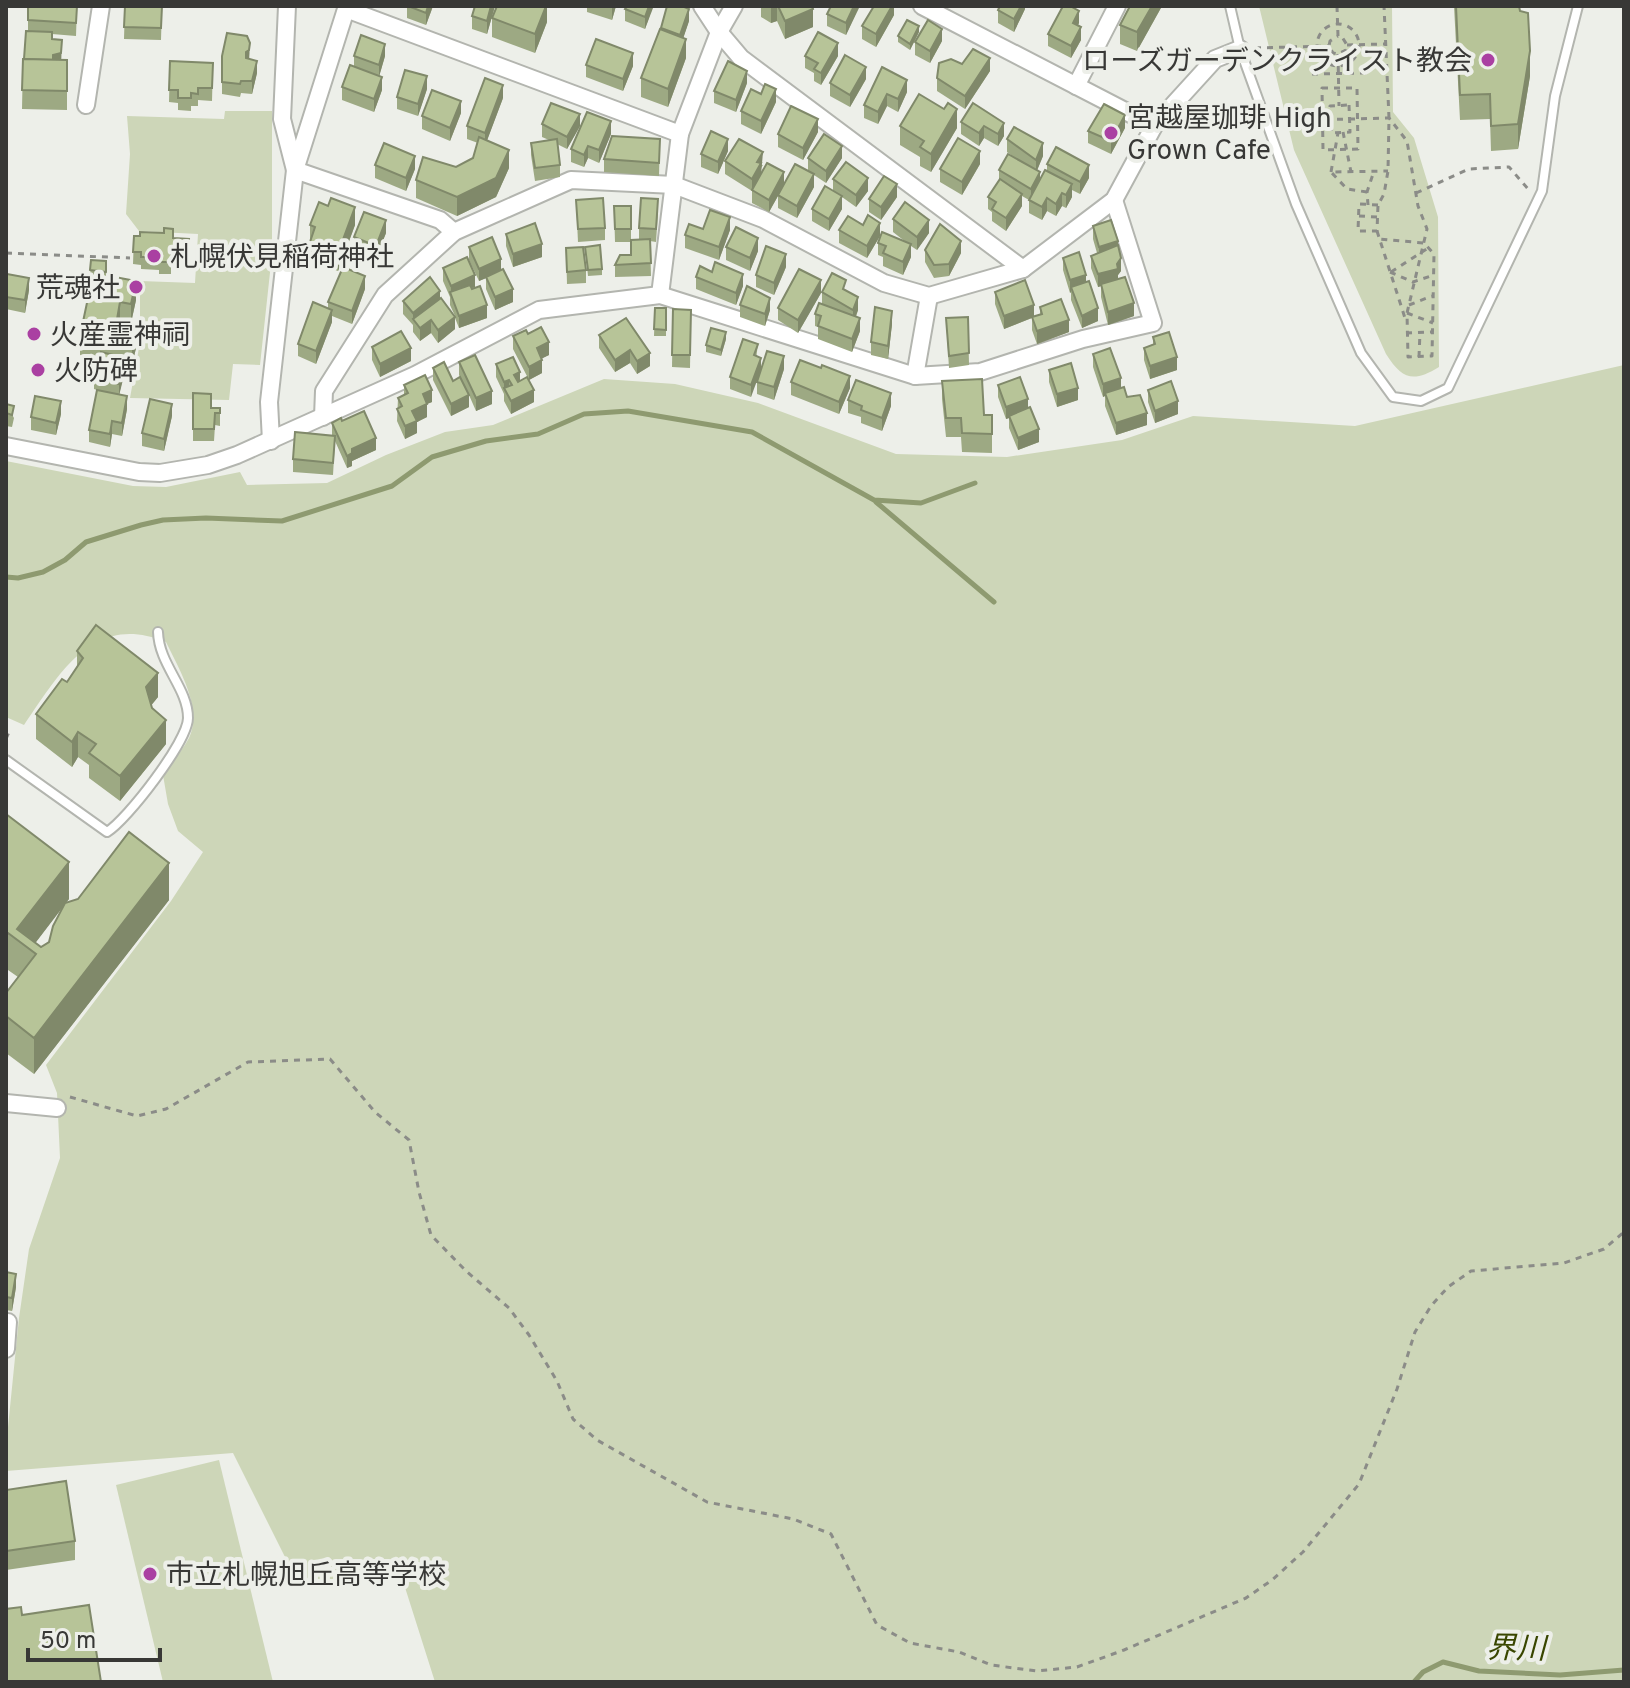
<svg xmlns="http://www.w3.org/2000/svg" width="1630" height="1688" font-family="Overpass,'Noto Sans JP',sans-serif">
	<rect width="100%" height="100%" fill="#edefe9"/>
	<!-- green -->
	<g fill="#cdd6b8">
		<path d="M1259,6H1392L1393,112L1414,138L1438,217L1439,367C1413,383 1402,379 1386,354L1294,150Z"/>
		<polygon points="225,111 272,111 272,254 260,365 233,364 229,400 130,398 140,342 140,281 195,283 198,234 139,231 126,214 130,154 127,116 224,119"/>
		<path d="M1624,365V1682H435L396,1559L301,1589L233,1453L6,1471V1447L19,1318L29,1249L60,1158L57,1093L46,1065L171,901L203,852L178,831L168,804L163,775C171,763 182,751 189,738C203,708 179,669 166,642C93,612 60,673 24,725L6,717V461L133,486L166,487L240,472L247,485L327,483L386,455L445,432L493,425L604,379L675,384L758,403L896,454L1007,457L1122,440L1193,416L1355,426Z"/>
		<polygon points="219,1460 273,1682 163,1682 116,1485"/>
	</g>
	<g fill="none" stroke-linecap="round" stroke-linejoin="round">
		<!-- stream -->
		<g stroke="#8e9a70" stroke-width="5">
			<polyline points="876,502 994,602"/>
			<polyline points="6,577 18,578 43,572 65,560 86,542 141,525 163,520 206,518 282,521 392,486 432,457 486,441 538,434 584,414 628,411 752,432 874,500 921,503 975,483"/>
			<polyline points="1414,1682 1423,1672 1443,1662 1479,1671 1560,1675 1624,1670"/>
		</g>
		<defs>
			<g id="lane">
				<polyline points="1230,6 1240,49 1296,204 1361,353 1393,397 1421,401 1448,388 1542,191 1555,96 1578,6"/>
				<path d="M6,760L107,832C127,820 188,741 188,718C188,688 159,665 158,632"/>
			</g>
			<g id="street">
				<polyline points="287,6 282,119 295,170 440,220 454,232"/>
				<polyline points="702,6 719,32 741,58 1023,269"/>
				<polyline points="922,6 1154,126"/>
				<polyline points="346,9 680,134"/>
				<polyline points="1076,86 1117,6"/>
				<polyline points="86,105 101,6"/>
				<polyline points="660,295 680,134 719,32 734,6"/>
				<polyline points="915,376 929,296"/>
				<polyline points="323,417 324,391 385,295 454,232 571,180 674,185 763,219 884,283 929,296 1023,269 1114,200 1154,126 1215,59 1240,49"/>
				<polyline points="271,441 269,402 295,170 347,6"/>
				<polyline points="6,446 139,472 160,473 208,465 237,455 415,375 539,310 660,295 915,376 980,372 1083,339 1153,323 1114,200"/>
				<polyline points="6,1103 57,1108"/>
				<polyline points="6,1322 8,1322 6,1349"/>
			</g>
		</defs>
		<!-- lane casing -->
		<use href="#lane" stroke="#b3b5af" stroke-width="12"/>
		<!-- street casing -->
		<use href="#street" stroke="#b3b5af" stroke-width="20"/>
		<!-- path -->
		<g stroke="#8b8c88" stroke-width="3" stroke-dasharray="6 6" stroke-linecap="butt">
			<polyline points="1309,6 1320,6"/>
			<polyline points="1337,6 1338,36 1342,37 1347,45 1346,50 1338,54 1333,53 1329,46 1330,41 1338,36"/>
			<circle cx="1338" cy="45" r="21"/>
			<polyline points="1347,45 1385,44"/>
			<polyline points="1255,48 1329,46"/>
			<polyline points="1338,54 1339,106"/>
			<polyline points="1312,74 1366,73"/>
			<polygon points="1322,88 1357,88 1358,149 1323,150"/>
			<polygon points="1349,105 1350,132 1331,133 1330,106"/>
			<polyline points="1313,120 1389,118 1407,141 1418,206 1427,229 1407,313 1408,357 1432,356 1434,254 1424,243 1379,239"/>
			<polyline points="1343,132 1351,172"/>
			<polyline points="1331,172 1338,133"/>
			<polyline points="1367,192 1347,189 1331,172 1388,171"/>
			<polyline points="1416,193 1469,169 1509,167 1529,190"/>
			<polyline points="1368,205 1367,192 1374,171"/>
			<polyline points="1378,205 1359,204 1358,231 1377,231 1378,205 1384,194 1388,171 1389,118 1384,6"/>
			<polyline points="1359,216 1377,217"/>
			<polyline points="1377,231 1405,318"/>
			<polyline points="6,253 130,258"/>
			<polyline points="1390,272 1413,282 1434,275"/>
			<polyline points="1391,272 1428,248"/>
			<polyline points="1409,305 1432,296"/>
			<polyline points="1407,313 1433,323"/>
			<polyline points="1406,333 1433,332"/>
			<polyline points="1419,357 1420,332"/>
			<polyline points="6,739 9,732"/>
			<polyline points="70,1097 137,1116 166,1109 248,1062 330,1059 375,1112 409,1140 419,1192 431,1235 466,1271 509,1308 529,1335 557,1381 573,1419 597,1440 707,1502 793,1519 831,1534 877,1625 910,1643 959,1652 991,1665 1037,1671 1077,1667 1124,1650 1246,1598 1272,1580 1303,1552 1359,1484 1397,1389 1415,1332 1431,1306 1448,1287 1471,1271 1564,1263 1604,1249 1624,1232"/>
		</g>
		<!-- lane -->
		<use href="#lane" stroke="#fff" stroke-width="8"/>
		<!-- street -->
		<use href="#street" stroke="#fff" stroke-width="16"/>
	</g>
	<!-- wall -->
	<g fill="#9da983" fill-rule="evenodd">
		<polygon points="28,6 77,6 76,36 52,34 52,39 61,60 67,60 67,110 22,109 23,59 24,59 28,31"/>
		<polygon points="125,6 162,6 161,40 124,39"/>
		<polygon points="407,6 433,6 426,25 407,18"/>
		<polygon points="471,6 495,6 487,34 472,29 472,16 474,7"/>
		<polygon points="547,6 547,22 535,53 492,37 492,18"/>
		<polygon points="587,6 616,6 612,20 587,12"/>
		<polygon points="653,6 645,29 625,21 625,9"/>
		<polygon points="761,6 812,6 813,27 785,39 777,21 771,23 761,17"/>
		<polygon points="859,6 846,35 827,26 827,14"/>
		<polygon points="894,6 894,15 876,47 862,39 862,26"/>
		<polygon points="1025,6 1025,9 1014,32 998,23 998,10"/>
		<polygon points="1130,6 1162,6 1137,51 1120,44 1120,25"/>
		<polygon points="1454,6 1522,6 1519,6 1530,76 1518,149 1491,151 1490,119 1460,120"/>
		<polygon points="689,21 683,38 686,58 668,107 641,97 641,78 661,29"/>
		<polygon points="1079,23 1078,25 1081,40 1071,58 1048,46 1048,34"/>
		<polygon points="919,32 910,50 898,42 898,36"/>
		<polygon points="942,41 930,63 915,55 915,42"/>
		<polygon points="222,56 249,59 257,73 252,94 241,93 240,97 222,94"/>
		<polygon points="354,56 385,56 379,76 382,90 374,112 342,100 342,87 354,67"/>
		<polygon points="805,56 838,56 821,85 814,81 814,73 805,68"/>
		<polygon points="170,61 213,63 212,101 198,100 198,106 191,106 191,111 178,110 178,103 169,102"/>
		<polygon points="962,64 990,71 965,109 937,91 937,78"/>
		<polygon points="586,65 633,66 623,91 586,77"/>
		<polygon points="882,67 907,92 898,112 887,106 878,124 864,118 864,105"/>
		<polygon points="866,79 850,107 830,96 830,83"/>
		<polygon points="747,83 736,112 714,103 714,91"/>
		<polygon points="427,89 418,116 397,109 397,97"/>
		<polygon points="503,98 487,140 509,168 496,197 457,216 416,198 416,180 456,167 473,158 478,143 467,139 467,126"/>
		<polygon points="776,102 761,134 741,124 741,111"/>
		<polygon points="461,113 450,141 422,129 422,116"/>
		<polygon points="961,122 1004,123 1004,136 998,146 984,138 979,146 961,134"/>
		<polygon points="542,124 580,126 567,149 557,144 560,165 560,177 535,181 531,155 531,143 549,140 542,137"/>
		<polygon points="900,126 957,128 931,172 920,166 920,157 900,145"/>
		<polygon points="1125,128 1111,154 1088,143 1088,131"/>
		<polygon points="818,132 803,160 778,147 778,134"/>
		<polygon points="611,134 599,163 588,158 584,167 571,162 571,149"/>
		<polygon points="660,139 659,176 604,172 604,159"/>
		<polygon points="1007,139 1043,156 1037,170 1040,179 1047,171 1047,164 1089,178 1080,194 1072,190 1072,197 1066,208 1062,206 1056,216 1047,211 1042,220 1029,213 1029,200 1022,196 1022,206 1006,231 992,221 992,212 988,209 988,197 999,180 999,170 1015,158 1007,152"/>
		<polygon points="728,151 718,174 701,167 701,154"/>
		<polygon points="808,158 842,158 826,183 814,175 814,187 797,218 778,208 778,196 769,212 752,203 752,191 725,174 725,161 763,165 761,168 761,173 784,184 808,171"/>
		<polygon points="980,164 962,195 940,182 940,169"/>
		<polygon points="375,165 415,169 406,191 375,178"/>
		<polygon points="833,179 868,191 856,207 842,197 842,209 829,231 812,221 812,209 833,191"/>
		<polygon points="897,197 881,220 869,212 869,199"/>
		<polygon points="576,200 605,228 605,240 578,242"/>
		<polygon points="614,206 631,206 631,240 639,240 639,228 658,212 656,242 650,241 651,276 615,277 615,265 631,255 631,242 615,242"/>
		<polygon points="893,219 929,233 917,250 911,246 911,257 903,275 883,266 883,257 878,255 878,243 907,243 893,232"/>
		<polygon points="310,225 355,225 338,271 310,261"/>
		<polygon points="863,225 880,236 867,258 839,243 839,230"/>
		<polygon points="1093,226 1118,245 1121,271 1118,275 1118,279 1134,316 1108,325 1101,297 1101,286 1098,287 1091,268 1091,256 1097,253 1093,239"/>
		<polygon points="703,229 730,230 719,260 685,248 685,235"/>
		<polygon points="386,233 376,258 354,250 354,237"/>
		<polygon points="506,234 542,257 513,267 506,246"/>
		<polygon points="134,236 189,239 188,266 171,266 171,274 159,274 159,270 141,269 141,265 133,264"/>
		<polygon points="469,247 501,270 513,302 495,310 486,289 486,278 479,281 469,260"/>
		<polygon points="585,247 602,269 602,275 588,276"/>
		<polygon points="726,247 758,251 750,271 726,260"/>
		<polygon points="566,248 586,270 586,283 567,284"/>
		<polygon points="925,250 961,253 949,276 934,278 925,262"/>
		<polygon points="1063,258 1086,282 1098,321 1082,328 1071,300 1071,292 1070,293 1063,270"/>
		<polygon points="91,260 106,261 106,278 90,277"/>
		<polygon points="786,267 774,295 756,287 756,275"/>
		<polygon points="443,268 475,287 487,318 459,328 455,318 455,329 438,343 431,333 420,341 413,332 413,325 403,314 403,301 440,298 455,316 450,305 450,297 443,281"/>
		<polygon points="712,272 743,286 736,305 696,289 696,277"/>
		<polygon points="92,279 136,300 131,323 120,320 119,326 136,348 132,365 125,364 125,371 119,394 127,409 122,436 112,434 110,447 89,442 89,430 97,390 94,389 94,377 99,359 80,355 80,336"/>
		<polygon points="6,281 29,290 25,313 6,309"/>
		<polygon points="365,289 352,324 332,316 332,322 316,364 298,356 298,344 328,308 328,302"/>
		<polygon points="846,290 858,310 856,317 860,331 852,352 818,339 818,327 815,326 815,314 822,304 822,292"/>
		<polygon points="995,292 1034,317 1040,314 1040,307 1069,332 1037,344 1032,330 1032,318 1004,329 995,304"/>
		<polygon points="821,293 798,333 778,320 778,308"/>
		<polygon points="740,305 770,310 765,326 740,317"/>
		<polygon points="655,308 666,308 666,336 654,336"/>
		<polygon points="673,309 691,310 690,368 672,367"/>
		<polygon points="968,317 969,365 949,368 946,318"/>
		<polygon points="626,318 650,366 637,374 630,363 615,372 599,348 599,335"/>
		<polygon points="892,324 888,359 871,355 871,342"/>
		<polygon points="528,334 549,355 542,358 542,373 529,380 513,349 513,336"/>
		<polygon points="1153,337 1177,370 1150,379 1144,360 1144,348 1153,344"/>
		<polygon points="726,339 721,356 706,352 706,345"/>
		<polygon points="758,344 751,397 730,389 730,377"/>
		<polygon points="372,347 411,361 380,377 372,360"/>
		<polygon points="1093,354 1121,388 1147,425 1116,435 1105,406 1105,396 1103,397 1093,367"/>
		<polygon points="459,362 492,404 476,411 469,395 469,407 451,416 433,380 433,368 453,381 464,385 459,375"/>
		<polygon points="496,364 520,381 534,402 511,414 504,401 504,394 496,377"/>
		<polygon points="784,369 774,400 757,394 757,382"/>
		<polygon points="1049,370 1078,400 1057,407 1049,382"/>
		<polygon points="942,381 984,415 992,415 992,453 962,452 961,437 946,437 942,399"/>
		<polygon points="791,382 850,388 839,414 791,395"/>
		<polygon points="404,385 432,402 427,404 427,417 417,422 417,433 405,439 397,421 398,398 404,395"/>
		<polygon points="998,385 1028,408 1039,442 1018,450 1009,428 1009,418 1006,419 998,397"/>
		<polygon points="6,387 7,399 6,404 14,418 12,427 6,426"/>
		<polygon points="1148,390 1178,414 1155,423 1148,402"/>
		<polygon points="193,393 211,408 220,408 220,426 215,425 214,441 193,441"/>
		<polygon points="848,400 891,406 882,431 861,423 861,417 848,413"/>
		<polygon points="61,414 56,435 31,430 31,417"/>
		<polygon points="172,416 164,451 142,446 142,433"/>
		<polygon points="342,421 376,450 352,461 352,466 347,468 335,441 333,475 293,472 293,459 332,435 332,423"/>
		<polygon points="77,651 158,697 151,705 166,744 120,801 89,778 89,765 78,757 72,767 36,739 36,714 67,682 77,667"/>
		<path d="M6,814L69,899L65,903L169,900L34,1074L6,1053V993L18,977L8,970ZM64,905L49,942L41,947L35,943Z"/>
		<polygon points="6,1272 16,1287 12,1311 6,1310"/>
		<polygon points="6,1490 75,1541 75,1560 6,1570"/>
	</g>
	<!-- shaded-wall -->
	<g fill="#80896a">
		<polygon points="428,6 433,6 426,25 426,13"/>
		<polygon points="491,6 495,6 487,34 487,21"/>
		<polygon points="546,6 547,6 547,22 535,53 535,34"/>
		<polygon points="612,6 616,6 612,20"/>
		<polygon points="649,6 653,6 653,8 645,29 645,17"/>
		<polygon points="771,6 777,6 777,21 771,23"/>
		<polygon points="854,6 859,6 859,8 846,35 846,23"/>
		<polygon points="892,6 894,6 894,15 876,47 876,34"/>
		<polygon points="1021,6 1025,6 1025,9 1014,32 1014,19"/>
		<polygon points="1152,6 1162,6 1137,51 1137,32"/>
		<polygon points="689,9 689,21 680,48 680,35"/>
		<polygon points="813,9 813,27 785,39 785,21"/>
		<polygon points="1079,11 1079,23 1073,35 1073,23"/>
		<polygon points="919,26 919,32 910,50 910,44"/>
		<polygon points="1081,27 1081,40 1071,58 1071,46"/>
		<polygon points="942,29 942,41 930,63 930,51"/>
		<polygon points="686,39 686,58 668,107 668,89"/>
		<polygon points="62,40 61,66 53,68 53,55"/>
		<polygon points="250,43 249,62 246,65 246,52"/>
		<polygon points="838,43 838,56 821,85 821,73"/>
		<polygon points="385,44 385,56 379,77 379,65"/>
		<polygon points="1530,51 1530,76 1518,149 1518,124"/>
		<polygon points="633,53 633,66 623,91 623,79"/>
		<polygon points="990,58 990,71 965,109 965,96"/>
		<polygon points="257,61 257,73 252,94 252,81"/>
		<polygon points="866,67 866,79 850,107 850,95"/>
		<polygon points="747,71 747,83 736,112 736,100"/>
		<polygon points="427,76 427,89 418,116 418,104"/>
		<polygon points="382,77 382,90 374,112 374,99"/>
		<polygon points="907,80 907,92 898,112 898,99"/>
		<polygon points="503,85 503,98 485,146 485,133"/>
		<polygon points="776,89 776,102 761,134 761,121"/>
		<polygon points="887,94 887,106 878,124 878,112"/>
		<polygon points="461,101 461,113 450,141 450,128"/>
		<polygon points="957,109 957,128 931,172 931,154"/>
		<polygon points="580,114 580,126 567,149 567,137"/>
		<polygon points="1125,115 1125,128 1111,154 1111,141"/>
		<polygon points="818,119 818,132 803,160 803,148"/>
		<polygon points="611,121 611,134 599,163 599,150"/>
		<polygon points="1004,123 1004,136 998,146 998,134"/>
		<polygon points="984,126 984,138 979,146 979,133"/>
		<polygon points="728,139 728,151 718,174 718,162"/>
		<polygon points="1043,143 1043,156 1036,173 1036,160"/>
		<polygon points="588,146 588,158 584,167 584,155"/>
		<polygon points="842,146 842,158 826,183 826,171"/>
		<polygon points="509,150 509,168 496,197 457,216 457,197"/>
		<polygon points="980,151 980,164 962,195 962,182"/>
		<polygon points="763,152 761,175 752,192 752,179 757,162"/>
		<polygon points="415,156 415,169 406,191 406,178"/>
		<polygon points="1089,165 1089,178 1080,194 1080,182"/>
		<polygon points="784,172 784,185 769,212 769,200"/>
		<polygon points="1040,172 1040,185 1031,201 1031,189"/>
		<polygon points="814,174 814,187 797,218 797,206"/>
		<polygon points="868,178 868,191 856,207 856,195"/>
		<polygon points="897,184 897,197 881,220 881,207"/>
		<polygon points="1072,184 1072,197 1066,208 1066,195"/>
		<polygon points="1062,193 1062,206 1056,216 1056,204"/>
		<polygon points="1022,194 1022,206 1006,231 1006,218"/>
		<polygon points="842,196 842,209 829,231 829,219"/>
		<polygon points="1047,198 1047,211 1042,220 1042,207"/>
		<polygon points="355,207 355,225 338,271 338,253"/>
		<polygon points="730,217 730,230 719,260 719,247"/>
		<polygon points="386,220 386,233 376,258 376,246"/>
		<polygon points="929,220 929,233 917,250 917,237"/>
		<polygon points="880,223 880,236 867,258 867,246"/>
		<polygon points="758,238 758,251 750,271 750,258"/>
		<polygon points="961,241 961,253 949,276 949,264"/>
		<polygon points="1118,241 1118,253 1099,259 1099,247"/>
		<polygon points="542,244 542,257 513,267 513,254"/>
		<polygon points="911,244 911,257 903,275 903,262"/>
		<polygon points="786,254 786,267 774,295 774,283"/>
		<polygon points="1121,258 1121,271 1118,275 1118,281 1098,287 1098,274 1117,264"/>
		<polygon points="501,259 501,272 479,281 479,269"/>
		<polygon points="743,274 743,286 736,305 736,293"/>
		<polygon points="475,275 475,287 451,294 451,286"/>
		<polygon points="1086,275 1086,287 1071,287 1071,292 1070,293 1070,280"/>
		<polygon points="365,276 365,289 352,324 352,311"/>
		<polygon points="29,278 29,290 25,313 25,300"/>
		<polygon points="821,280 821,293 798,333 798,320"/>
		<polygon points="136,281 136,300 131,323 131,304"/>
		<polygon points="513,289 513,302 495,310 495,297"/>
		<polygon points="440,291 440,303 413,319 413,325 413,313"/>
		<polygon points="858,297 858,310 853,323 853,310"/>
		<polygon points="770,298 770,310 765,326 765,314"/>
		<polygon points="120,302 120,320 116,344 116,325"/>
		<polygon points="1134,303 1134,316 1108,325 1108,312"/>
		<polygon points="487,305 487,318 459,328 459,316"/>
		<polygon points="1034,305 1034,317 1004,329 1004,316"/>
		<polygon points="1098,308 1098,321 1082,328 1082,316"/>
		<polygon points="332,310 332,322 316,364 316,351"/>
		<polygon points="892,311 892,324 888,359 888,346"/>
		<polygon points="455,317 455,329 438,343 438,330"/>
		<polygon points="860,318 860,331 852,352 852,339"/>
		<polygon points="431,320 431,333 420,341 420,328"/>
		<polygon points="1069,320 1069,332 1037,344 1037,331"/>
		<polygon points="136,329 136,348 132,365 132,347"/>
		<polygon points="726,332 726,339 721,356 721,350"/>
		<polygon points="549,342 549,355 537,361 537,348"/>
		<polygon points="411,348 411,361 380,377 380,364"/>
		<polygon points="630,350 630,363 615,372 615,360"/>
		<polygon points="650,353 650,366 637,374 637,361"/>
		<polygon points="784,356 784,369 774,400 774,387"/>
		<polygon points="1177,357 1177,370 1150,379 1150,366"/>
		<polygon points="125,358 125,371 119,396 119,384"/>
		<polygon points="761,358 761,370 751,397 751,385"/>
		<polygon points="542,360 542,373 529,380 529,367"/>
		<polygon points="520,372 520,384 514,375"/>
		<polygon points="850,376 850,388 839,414 839,402"/>
		<polygon points="1121,378 1121,391 1105,393 1105,396 1103,397 1103,384"/>
		<polygon points="509,380 509,392 504,388 504,394 504,382"/>
		<polygon points="1078,388 1078,400 1057,407 1057,394"/>
		<polygon points="432,390 432,402 427,404 427,417 417,422 417,433 405,439 405,426 412,411 423,394"/>
		<polygon points="534,390 534,402 511,414 511,401"/>
		<polygon points="492,391 492,404 476,411 476,398"/>
		<polygon points="891,393 891,406 882,431 882,418"/>
		<polygon points="469,395 469,407 451,416 451,404"/>
		<polygon points="127,396 127,409 122,436 122,423"/>
		<polygon points="1028,399 1028,412 1009,416 1009,418 1006,419 1006,407"/>
		<polygon points="61,401 61,414 56,435 56,423"/>
		<polygon points="1178,401 1178,414 1155,423 1155,411"/>
		<polygon points="172,404 172,416 164,451 164,439"/>
		<polygon points="1147,413 1147,425 1116,435 1116,423"/>
		<polygon points="112,421 112,434 110,447 110,434"/>
		<polygon points="1039,429 1039,442 1018,450 1018,438"/>
		<polygon points="376,438 376,450 352,461 352,466 347,468 347,456 352,449"/>
		<polygon points="158,673 158,697 146,712 146,687"/>
		<polygon points="166,720 166,744 120,801 120,776"/>
		<polygon points="78,732 78,757 72,767 72,742"/>
		<polygon points="69,862 69,899 30,950 17,929"/>
		<polygon points="169,863 169,900 34,1074 34,1038"/>
		<polygon points="8,933 8,970 6,973 6,937"/>
		<polygon points="16,1274 16,1287 12,1311 12,1298"/>
	</g>
	<!-- building -->
	<g fill="#b7c498" stroke="#80896a" stroke-width="2">
		<polygon points="28,6 77,6 76,23 28,20"/>
		<polygon points="125,6 162,6 161,28 124,27"/>
		<polygon points="408,6 428,6 426,13"/>
		<polygon points="475,6 491,6 487,21 472,16"/>
		<polygon points="497,6 546,6 535,34 492,18"/>
		<polygon points="627,6 649,6 645,17 625,9"/>
		<polygon points="667,6 682,6 689,9 680,35 661,28"/>
		<polygon points="778,6 812,6 813,9 785,21"/>
		<polygon points="831,6 854,6 846,23 827,14"/>
		<polygon points="874,6 892,6 876,34 862,26"/>
		<polygon points="1000,6 1021,6 1014,19 998,10"/>
		<polygon points="1063,6 1070,6 1079,11 1073,23 1081,27 1071,46 1048,34"/>
		<polygon points="1130,6 1152,6 1137,32 1120,25"/>
		<polygon points="1456,6 1519,6 1520,11 1528,13 1530,51 1518,124 1491,126 1490,94 1460,95"/>
		<polygon points="907,20 919,26 910,44 898,36"/>
		<polygon points="928,20 942,29 930,51 915,42"/>
		<polygon points="660,29 686,39 668,89 641,78"/>
		<polygon points="26,31 52,32 52,39 62,40 61,53 53,55 53,60 24,59"/>
		<polygon points="818,32 838,43 821,73 814,69 818,63 805,56"/>
		<polygon points="227,33 247,36 250,43 249,50 246,52 246,58 257,61 252,81 241,81 240,84 222,82 222,56"/>
		<polygon points="361,35 385,44 379,65 354,56"/>
		<polygon points="596,39 633,53 623,79 586,65"/>
		<polygon points="973,49 990,58 965,96 937,78 939,63 951,59 962,64"/>
		<polygon points="845,55 866,67 850,95 830,83"/>
		<polygon points="23,59 67,60 67,91 22,90"/>
		<polygon points="170,61 213,63 212,88 198,88 198,94 191,93 191,98 178,98 178,90 169,90"/>
		<polygon points="728,61 747,71 736,100 714,91"/>
		<polygon points="350,65 382,77 374,99 342,87"/>
		<polygon points="882,67 907,80 898,99 887,94 878,112 864,105"/>
		<polygon points="405,70 427,76 418,104 397,97"/>
		<polygon points="485,78 503,85 485,133 467,126"/>
		<polygon points="765,84 776,89 761,121 741,111 751,89 761,94"/>
		<polygon points="432,90 461,101 450,128 422,116"/>
		<polygon points="919,94 944,109 948,103 957,109 931,154 920,147 924,141 900,126"/>
		<polygon points="551,103 580,114 567,137 542,124"/>
		<polygon points="973,103 1004,123 998,134 984,126 979,133 961,122"/>
		<polygon points="1104,104 1125,115 1111,141 1088,131"/>
		<polygon points="791,106 818,119 803,148 778,134"/>
		<polygon points="587,112 611,121 599,150 588,146 584,155 571,149"/>
		<polygon points="1014,127 1043,143 1036,160 1007,139"/>
		<polygon points="711,131 728,139 718,162 701,154"/>
		<polygon points="824,134 842,146 826,171 808,158"/>
		<polygon points="612,136 660,139 659,163 604,159"/>
		<polygon points="479,137 509,150 496,178 457,197 416,180 423,157 456,167 473,158"/>
		<polygon points="958,138 980,151 962,182 940,169"/>
		<polygon points="557,139 560,165 535,168 531,143"/>
		<polygon points="739,139 763,152 757,162 761,163 752,179 725,161"/>
		<polygon points="384,143 415,156 406,178 375,165"/>
		<polygon points="1056,147 1089,165 1080,182 1047,164"/>
		<polygon points="1008,154 1040,172 1031,189 999,170"/>
		<polygon points="846,162 868,178 856,195 833,179"/>
		<polygon points="767,163 784,172 769,200 752,190"/>
		<polygon points="795,164 814,174 797,206 778,195"/>
		<polygon points="1045,170 1072,184 1066,195 1062,193 1056,204 1047,198 1042,207 1029,200"/>
		<polygon points="884,176 897,184 881,207 869,199"/>
		<polygon points="1000,179 1022,194 1006,218 992,209 996,202 988,197"/>
		<polygon points="825,186 842,196 829,219 812,209"/>
		<polygon points="331,198 355,207 338,253 310,242 315,227 310,225 319,202 328,206"/>
		<polygon points="603,198 605,228 578,229 576,200"/>
		<polygon points="641,198 658,199 656,229 639,228"/>
		<polygon points="905,202 929,220 917,237 893,219"/>
		<polygon points="614,206 631,206 631,229 615,229"/>
		<polygon points="710,210 730,217 719,247 685,235 689,224 703,229"/>
		<polygon points="364,212 386,220 376,246 354,237"/>
		<polygon points="868,215 880,223 867,246 839,230 848,216 863,225"/>
		<polygon points="1111,220 1118,241 1099,247 1093,226"/>
		<polygon points="535,223 542,244 513,254 506,234"/>
		<polygon points="940,224 961,241 949,264 934,265 925,250"/>
		<polygon points="736,227 758,238 750,258 726,247"/>
		<polygon points="164,228 173,229 173,238 189,239 188,254 171,253 171,262 159,262 159,257 141,257 141,252 133,252 134,236 140,236 140,232 164,233"/>
		<polygon points="882,232 911,244 903,262 883,253 886,246 878,243"/>
		<polygon points="492,237 501,259 479,269 469,247"/>
		<polygon points="650,239 651,263 615,265 620,255 631,255 631,240"/>
		<polygon points="600,245 602,269 588,270 585,247"/>
		<polygon points="1118,245 1121,258 1117,264 1118,269 1098,274 1091,256"/>
		<polygon points="766,246 786,254 774,283 756,275"/>
		<polygon points="583,247 586,270 567,272 566,248"/>
		<polygon points="1079,252 1086,275 1070,280 1063,258"/>
		<polygon points="467,257 475,275 451,286 443,268"/>
		<polygon points="91,260 106,261 106,272 90,270"/>
		<polygon points="715,262 743,274 736,293 696,277 700,266 712,272"/>
		<polygon points="343,267 365,276 352,311 328,302"/>
		<polygon points="503,269 513,289 495,297 486,277"/>
		<polygon points="799,269 821,280 798,320 778,308"/>
		<polygon points="832,273 846,280 843,289 858,297 853,310 822,292"/>
		<polygon points="7,274 29,278 25,300 6,297"/>
		<polygon points="430,277 440,291 413,313 403,301"/>
		<polygon points="1125,277 1134,303 1108,312 1101,284"/>
		<polygon points="120,278 136,281 131,304 120,302 116,325 136,329 132,347 80,336 92,279 119,284"/>
		<polygon points="1025,280 1034,305 1004,316 995,292"/>
		<polygon points="1089,281 1098,308 1082,316 1071,287"/>
		<polygon points="470,285 472,289 480,286 487,305 459,316 450,292"/>
		<polygon points="747,286 770,298 765,314 740,305"/>
		<polygon points="441,298 455,317 438,330 431,320 420,328 413,319"/>
		<polygon points="1061,299 1069,320 1037,331 1032,317 1042,314 1040,307"/>
		<polygon points="313,302 332,310 316,351 298,344"/>
		<polygon points="819,303 860,318 852,339 818,326 821,316 815,314"/>
		<polygon points="875,307 892,311 888,346 871,342"/>
		<polygon points="655,308 666,308 666,330 654,329"/>
		<polygon points="673,309 691,310 690,355 672,355"/>
		<polygon points="968,317 969,353 949,356 946,318"/>
		<polygon points="626,318 650,353 637,361 630,350 615,360 599,335"/>
		<polygon points="541,327 549,342 537,348 542,360 529,367 513,336 526,330 528,334"/>
		<polygon points="711,328 726,332 721,350 706,345"/>
		<polygon points="401,331 411,348 380,364 372,347"/>
		<polygon points="1169,332 1177,357 1150,366 1144,348 1155,344 1153,337"/>
		<polygon points="743,339 758,344 754,355 761,358 751,385 730,377"/>
		<polygon points="1110,348 1121,378 1103,384 1093,354"/>
		<polygon points="767,351 784,356 774,387 757,382"/>
		<polygon points="101,352 125,358 119,384 94,377"/>
		<polygon points="475,355 492,391 476,398 459,362"/>
		<polygon points="513,357 520,372 514,375 518,382 527,377 534,390 511,401 504,388 512,385 509,380 504,382 496,364"/>
		<polygon points="800,360 821,368 822,365 850,376 839,402 791,382"/>
		<polygon points="444,362 453,381 460,377 469,395 451,404 433,368"/>
		<polygon points="1071,363 1078,388 1057,394 1049,370"/>
		<polygon points="425,375 432,390 423,394 427,404 412,411 417,421 405,426 397,409 402,406 398,398 408,393 404,385"/>
		<polygon points="1020,377 1028,399 1006,407 998,385"/>
		<polygon points="982,379 984,415 992,415 992,434 962,433 961,418 946,418 942,381"/>
		<polygon points="856,380 891,393 882,418 861,410 862,406 848,400"/>
		<polygon points="1171,381 1178,401 1155,411 1148,390"/>
		<polygon points="1124,387 1127,397 1140,395 1147,413 1116,423 1105,393"/>
		<polygon points="97,390 127,396 122,423 112,421 110,434 89,430"/>
		<polygon points="193,393 211,394 211,408 220,408 220,413 215,413 214,429 193,429"/>
		<polygon points="35,396 61,401 56,423 31,417"/>
		<polygon points="150,399 172,404 164,439 142,433"/>
		<polygon points="6,404 14,406 12,415 6,413"/>
		<polygon points="1030,407 1039,429 1018,438 1009,416"/>
		<polygon points="364,411 376,438 352,449 352,453 347,456 332,423 341,418 342,421"/>
		<polygon points="295,432 335,436 333,463 293,459"/>
		<polygon points="96,625 158,673 146,687 152,708 166,720 120,776 89,753 96,744 78,732 72,742 36,714 62,679 67,682 83,658 77,651"/>
		<polygon points="6,814 69,862 17,929 41,947 49,942 53,926 65,903 78,899 129,832 169,863 34,1038 6,1016 6,993 36,954 8,933 6,937"/>
		<polygon points="6,1272 16,1274 12,1298 6,1297"/>
		<polygon points="66,1481 75,1541 6,1551 6,1490"/>
		<polygon points="89,1605 101,1682 6,1682 6,1609 21,1607 22,1615"/>
	</g>
	<!-- markers -->
	<g fill="#aa40a2" stroke="#edefe9" stroke-width="3">
		<circle cx="1488" cy="60" r="8"/>
		<circle cx="1111" cy="133" r="8"/>
		<circle cx="154" cy="256" r="8"/>
		<circle cx="136" cy="287" r="8"/>
		<circle cx="34" cy="334" r="8"/>
		<circle cx="38" cy="370" r="8"/>
		<circle cx="150" cy="1574" r="8"/>
	</g>
	<g text-anchor="middle" stroke-width="8" stroke-linejoin="round" paint-order="stroke">
		<!-- poi labels -->
		<g font-size="28" fill="#383836" stroke="#edefe9" text-anchor="start">
			<text x="1472" y="70" text-anchor="end">ローズガーデンクライスト教会</text>
			<text x="1127" y="127">宮越屋珈琲 High<tspan x="1127" dy="32">Grown Cafe</tspan></text>
			<text x="170" y="266">札幌伏見稲荷神社</text>
			<text x="120" y="297" text-anchor="end">荒魂社</text>
			<text x="50" y="344">火産霊神祠</text>
			<text x="54" y="380">火防碑</text>
			<text x="166" y="1584">市立札幌旭丘高等学校</text>
		</g>
		<!-- water labels -->
		<g font-size="30" font-style="italic" fill="#394600" stroke="#edefe9">
			<text transform="translate(1516 1648) rotate(1)" y="10">界川</text>
		</g>
	</g>
	<!-- border -->
	<rect width="1630" height="1688" fill="none" stroke="#383836" stroke-width="16"/>
	<!-- scale -->
	<path d="M28 1648v12h132v-12" fill="none" stroke="#383836" stroke-width="4"/>
	<text x="40" y="1648" font-size="24" fill="#383836" stroke="#edefe9" stroke-width="6" paint-order="stroke">50 m</text>
</svg>
